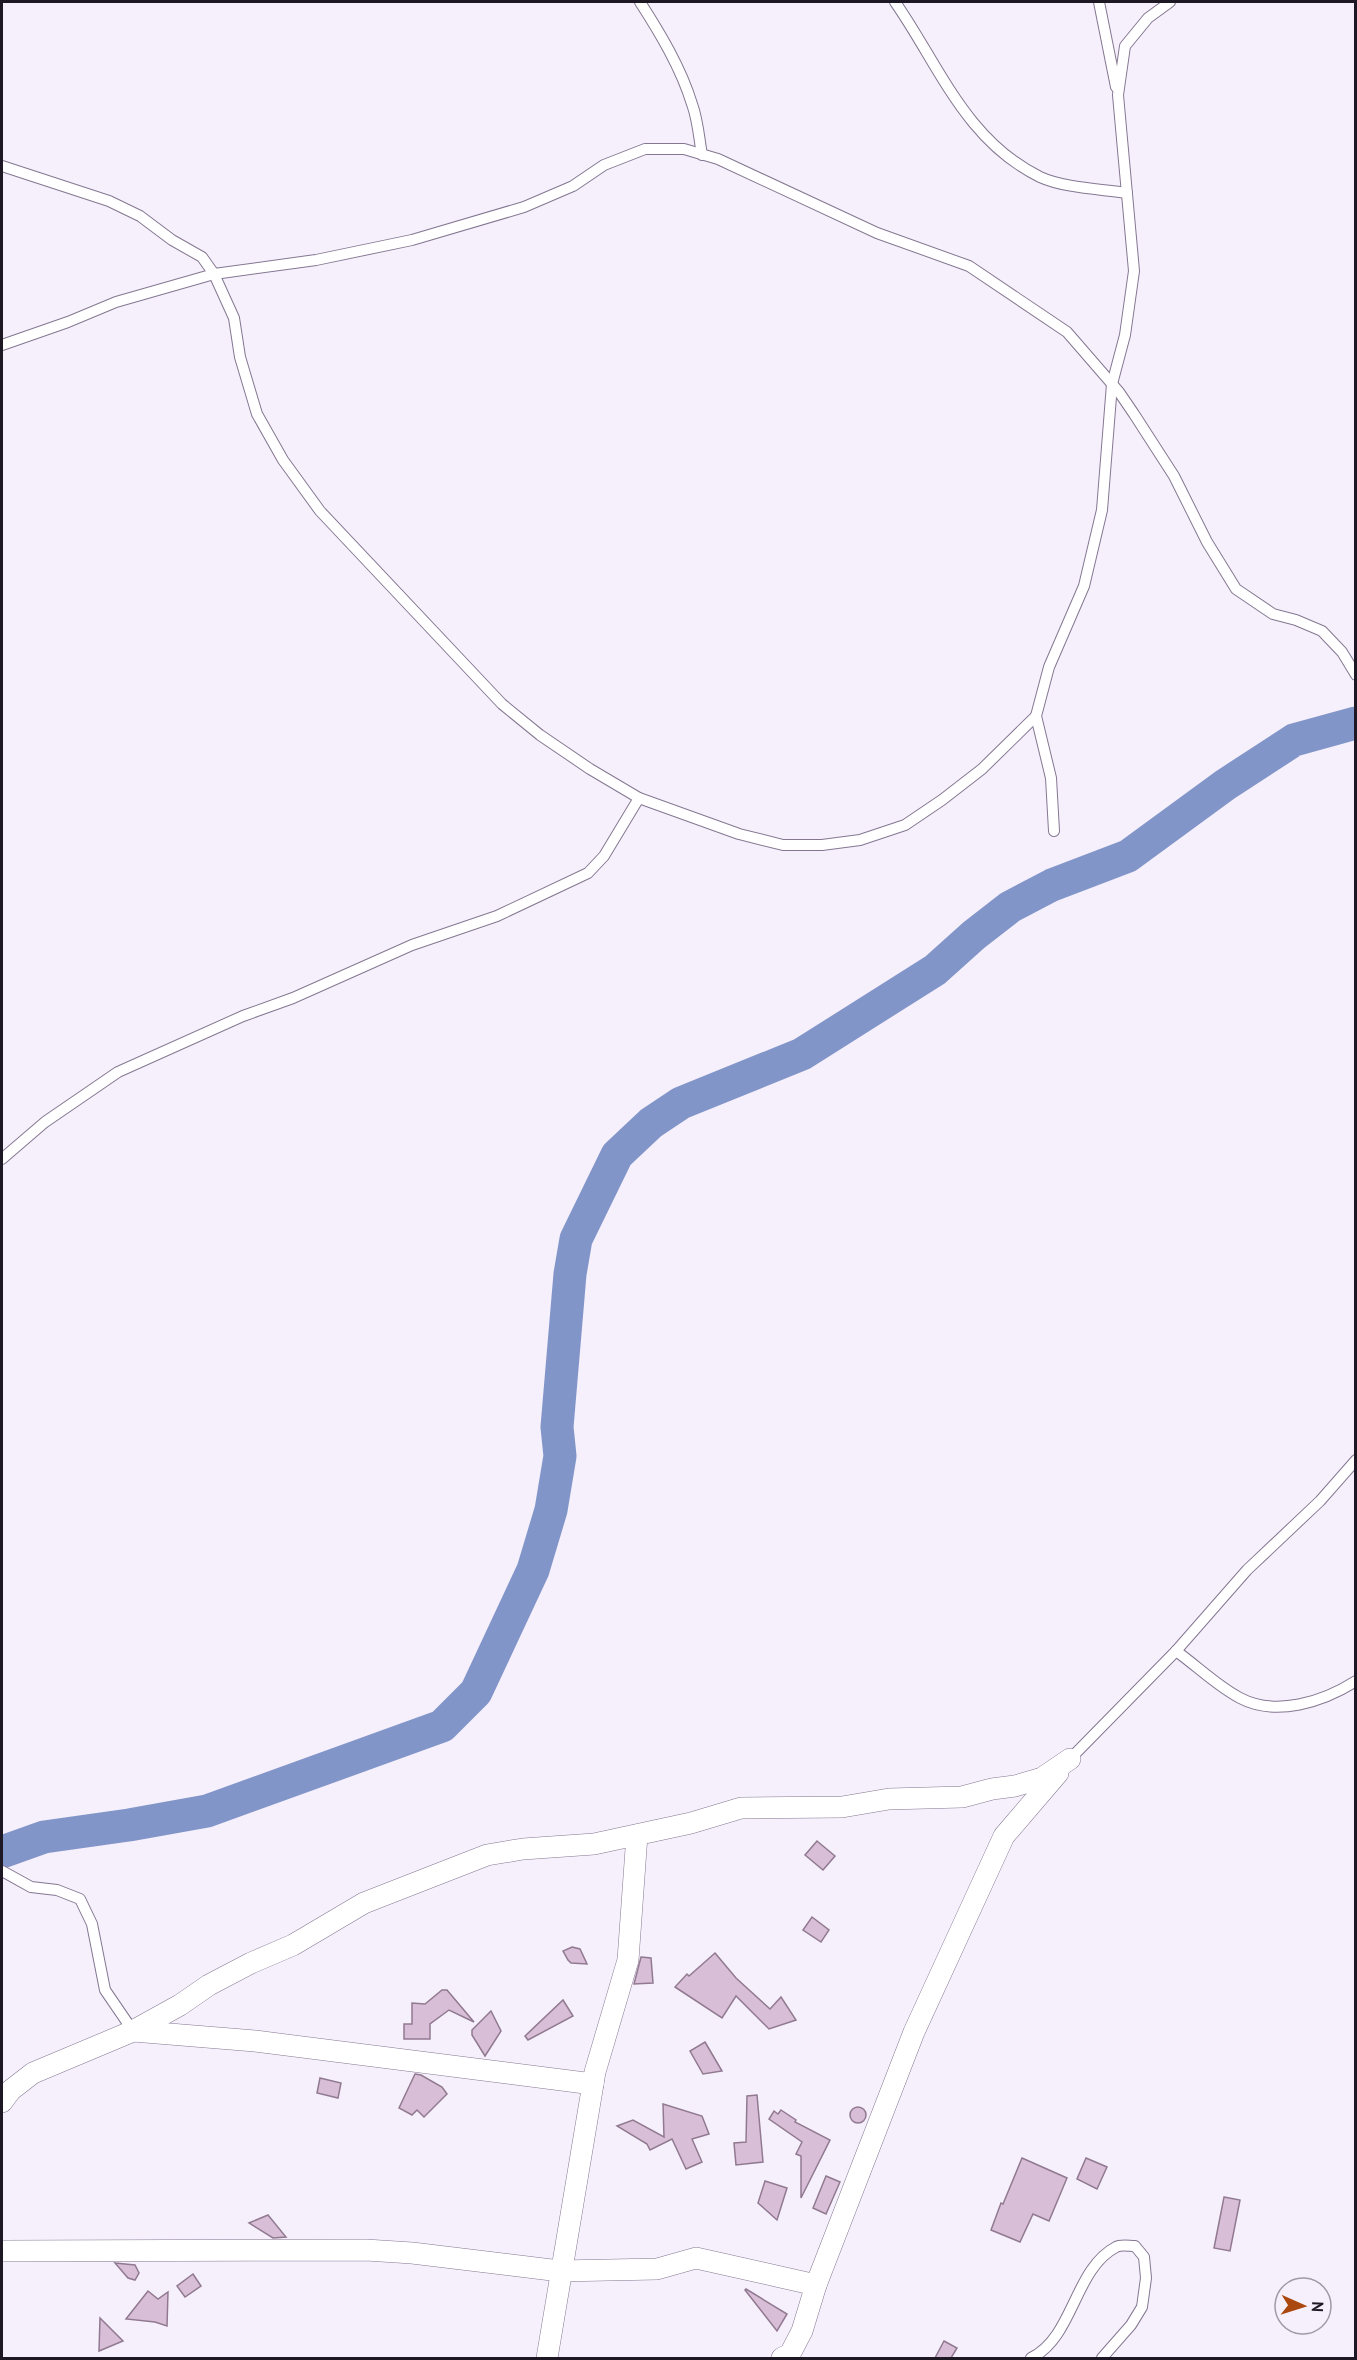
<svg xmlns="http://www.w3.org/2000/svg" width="1357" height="2360" font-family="'PT Sans',sans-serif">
	<rect width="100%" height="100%" fill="#f6f0fc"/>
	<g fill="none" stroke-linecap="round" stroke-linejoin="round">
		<!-- river -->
		<polyline stroke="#8295c9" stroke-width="33" points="2,1852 44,1837 129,1825 207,1811 442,1726 476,1692 533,1570 551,1510 560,1456 557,1427 570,1274 576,1239 617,1155 651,1123 681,1103 802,1054 935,970 974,935 1010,907 1052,885 1128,856 1225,785 1294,740 1356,723"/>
	</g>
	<!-- building -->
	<g fill="#d8bfd7" stroke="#917a91" stroke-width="1.5">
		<polygon points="817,1841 835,1856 823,1870 805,1855"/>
		<polygon points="812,1917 829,1930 821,1942 803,1930"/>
		<polygon points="572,1947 580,1949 587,1964 571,1963 568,1960 563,1951"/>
		<polygon points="715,1953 736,1978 770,2009 781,1997 796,2020 769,2029 736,1996 722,2018 675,1987 687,1974 689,1976"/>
		<polygon points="641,1957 651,1958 653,1983 634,1984"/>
		<polygon points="442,1990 447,1990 474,2022 449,2010 430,2024 430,2039 404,2039 404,2024 412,2024 412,2003 425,2004"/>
		<polygon points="563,2000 573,2016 528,2040 525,2036"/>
		<polygon points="491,2011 501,2031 485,2056 472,2035 472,2030"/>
		<polygon points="705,2042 722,2071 703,2074 690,2051"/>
		<polygon points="415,2074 421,2075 442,2087 447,2094 424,2117 417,2110 412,2115 399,2108"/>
		<polygon points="320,2078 341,2083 338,2098 317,2093"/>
		<polygon points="757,2095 763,2162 736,2165 734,2143 746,2142 747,2096"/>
		<polygon points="663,2104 702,2116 709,2134 692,2139 702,2162 686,2169 672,2139 650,2150 647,2144 617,2126 633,2120 664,2137"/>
		<circle cx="858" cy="2115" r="8"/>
		<polygon points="781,2110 796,2120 795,2122 830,2140 801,2198 801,2156 796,2154 802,2142 769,2119 774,2111 778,2114"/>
		<polygon points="1022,2158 1067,2178 1049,2221 1033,2214 1020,2242 991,2230 1001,2203 1003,2204"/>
		<polygon points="1086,2158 1107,2167 1097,2189 1077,2179"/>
		<polygon points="826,2176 840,2182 826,2214 813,2208"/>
		<polygon points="765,2181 787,2188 777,2220 758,2203"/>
		<polygon points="1224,2197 1240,2200 1230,2251 1214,2248"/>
		<polygon points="268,2215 286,2237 273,2238 249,2223"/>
		<polygon points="115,2263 135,2265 139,2273 135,2280 128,2278"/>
		<polygon points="193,2274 201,2286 185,2297 177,2286"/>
		<polygon points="746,2289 787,2314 777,2331 745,2290"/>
		<polygon points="148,2291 158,2299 168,2292 167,2326 155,2322 126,2319"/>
		<polygon points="100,2318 123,2341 99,2351"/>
		<polygon points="944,2341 957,2348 951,2358 935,2358"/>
	</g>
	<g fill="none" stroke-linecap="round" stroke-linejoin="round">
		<defs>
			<g id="service">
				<path d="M640,2C660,33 681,68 692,104C698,120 699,138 702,155"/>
				<path d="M895,2C939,65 965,140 1040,177C1064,188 1101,189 1127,193"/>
				<polyline points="1099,2 1116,87"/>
				<polyline points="2,166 109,201 140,216 172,240 202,257 214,274 234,318 240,357 257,414 283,460 320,511 502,704 540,735 590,769 639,798 739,834 783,845 822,845 860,840 905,825 942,800 982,769 1036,716"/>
				<polyline points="2,345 68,322 116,302 214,274 316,260 412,240 524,207 573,186 604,165 645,149 684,149 718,159 877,233 969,266 1067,332 1119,392 1134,414 1174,476 1207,542 1236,589 1273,614 1296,620 1322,631 1342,652 1356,675"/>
				<polyline points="1054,831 1051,778 1036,716 1049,667 1084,586 1102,510 1112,384 1125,335 1134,271 1118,95 1125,46 1148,18 1170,2"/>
				<polyline points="2,1159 45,1122 118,1072 243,1016 293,998 412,945 497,916 588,873 604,856 639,798"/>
				<path d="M1176,1651C1197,1666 1217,1686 1240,1698C1276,1717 1323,1702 1356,1681"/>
				<polyline points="1070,1759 1176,1651 1247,1570 1320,1501 1356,1460"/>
				<polyline points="2,1871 31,1887 57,1890 80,1899 92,1924 105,1990 133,2031"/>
				<path d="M1031,2358C1074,2337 1074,2269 1116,2247C1121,2244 1129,2246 1135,2246L1144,2257L1146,2278L1142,2307L1131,2325L1102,2358"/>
			</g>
			<g id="minor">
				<polyline points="133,2031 255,2041 593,2084"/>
				<polyline points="2,2102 11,2090 33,2073 133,2031 180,2005 209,1985 251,1963 293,1945 364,1903 487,1855 523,1849 594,1844 691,1823 741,1808 842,1807 889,1799 962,1797 992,1789 1015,1786 1042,1778 1070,1759"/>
				<polyline points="2,2251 366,2250 412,2253 560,2271 657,2269 696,2258 816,2285"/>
				<polyline points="547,2358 595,2072 628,1960 637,1835"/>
				<polyline points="782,2358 790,2354 802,2331 816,2285 914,2032 1004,1836 1058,1773"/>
			</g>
		</defs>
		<!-- service casing -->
		<use href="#service" stroke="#857792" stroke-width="12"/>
		<!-- minor casing -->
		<use href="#minor" stroke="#857792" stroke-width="22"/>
		<!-- service -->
		<use href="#service" stroke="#fff" stroke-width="10"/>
		<!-- minor -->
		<use href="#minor" stroke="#fff" stroke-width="21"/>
	</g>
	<!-- border -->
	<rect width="1357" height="2360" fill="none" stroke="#1d1823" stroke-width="6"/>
	<!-- north arrow -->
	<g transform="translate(1303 2306) rotate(93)"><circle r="28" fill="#f6f0fc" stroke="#9f9aa5" stroke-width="1.5"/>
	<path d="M0-4.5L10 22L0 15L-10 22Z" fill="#ab480f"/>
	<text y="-9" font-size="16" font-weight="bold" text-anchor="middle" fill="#1d1823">N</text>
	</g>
</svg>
